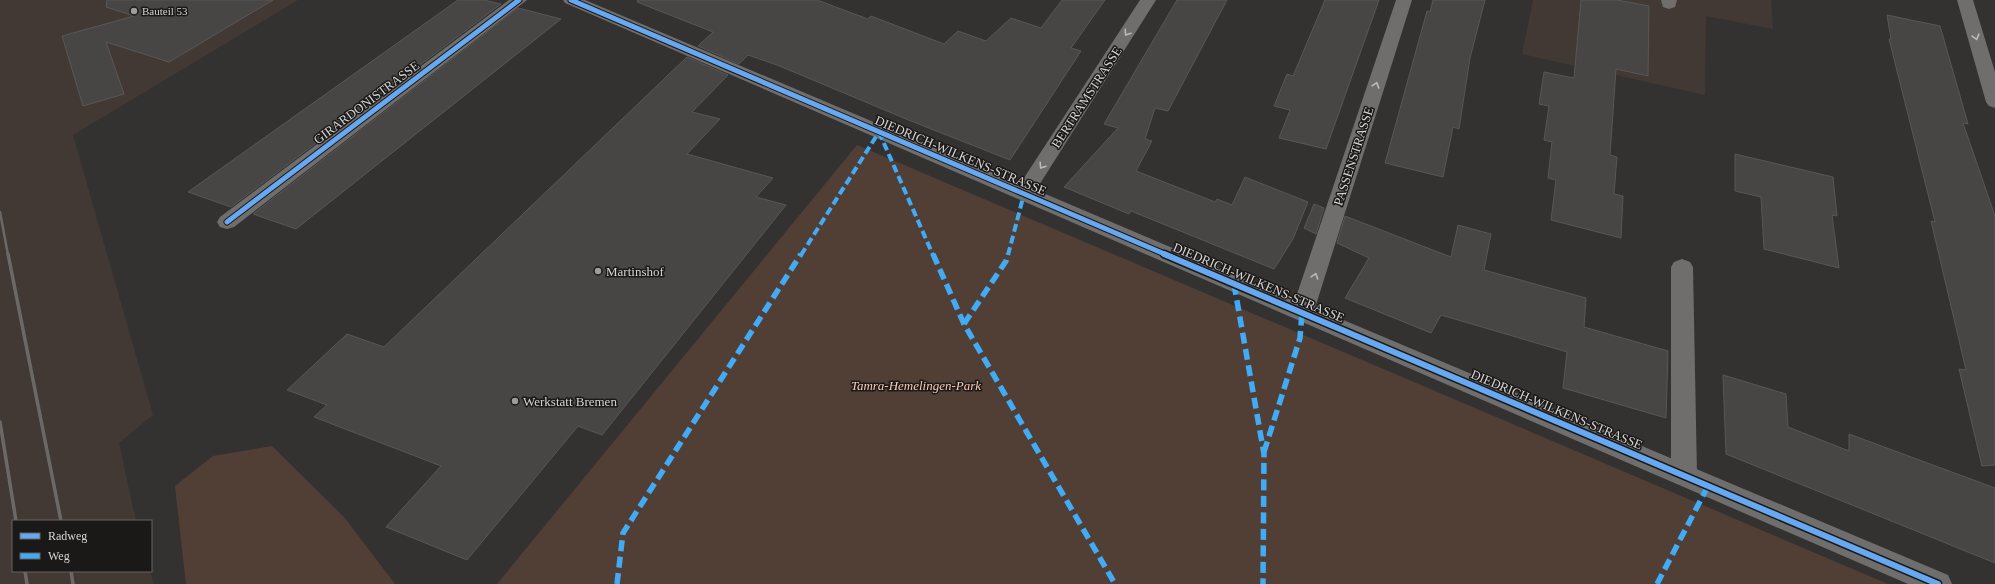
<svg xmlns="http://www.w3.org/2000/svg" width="1995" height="584" font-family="Georgia,serif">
	<rect width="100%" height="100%" fill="#343230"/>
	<!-- built -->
	<g fill="#423834">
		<polygon points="0,0 298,0 73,135 153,415 119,443 136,521 13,521 13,571 150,571 154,584 0,584"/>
		<polygon points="1533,0 1771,0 1773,29 1706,16 1705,95 1522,54"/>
	</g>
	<!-- green -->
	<g fill="#513f36">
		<polygon points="857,145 1888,584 497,584"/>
		<polygon points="272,446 344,517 395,584 186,584 175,486 213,456"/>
	</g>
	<!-- building -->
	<g fill="#484644" stroke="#595755">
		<polygon points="107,0 273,0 169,62 106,42 124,94 83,106 62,36 134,16 106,7"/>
		<polygon points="458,0 484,0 501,4 231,207 188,192"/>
		<polygon points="638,0 817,0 868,19 871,16 944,44 958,31 986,41 1011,18 1041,28 1062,0 1105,0 1071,48 1081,51 1010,160 911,121 777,65 748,55 739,64 698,46 713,32 637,2"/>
		<polygon points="1177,0 1227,0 1168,111 1155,108 1145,139 1152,141 1136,171 1215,202 1217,199 1232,205 1245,177 1308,202 1293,239 1274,269 1131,211 1129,214 1064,187 1118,128 1104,124"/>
		<polygon points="1325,0 1379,0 1326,149 1279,138 1290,110 1274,106 1287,74 1293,76"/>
		<polygon points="1433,0 1485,0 1470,58 1459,129 1453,127 1443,177 1385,163 1427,11 1430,12"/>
		<polygon points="1581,0 1617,0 1649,6 1648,76 1616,69 1610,155 1617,157 1614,194 1623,196 1621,238 1551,220 1556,180 1548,178 1552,142 1544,140 1549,106 1539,104 1544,72 1574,78"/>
		<polygon points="518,8 561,19 296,229 253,214"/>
		<polygon points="1887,15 1940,26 1968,124 1963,123 1995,216 1995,465 1982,466 1959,369 1966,370 1931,221 1935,222 1889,39 1891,39"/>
		<polygon points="687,57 728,75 692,112 720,119 687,154 773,178 756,197 786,205 602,435 578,426 467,560 386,527 441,466 314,417 327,405 287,390 347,334 384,347"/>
		<polygon points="1735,154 1833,177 1837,216 1832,215 1839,268 1764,249 1761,197 1735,191"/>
		<polygon points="1314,204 1324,208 1316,234 1304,228"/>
		<polygon points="1345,216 1451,257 1458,225 1491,234 1484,270 1586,298 1584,327 1668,351 1666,418 1563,388 1567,352 1441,315 1431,333 1345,298 1369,258 1337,243"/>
		<polygon points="1723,375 1786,394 1788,427 1849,451 1849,434 1995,488 1995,563 1726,454"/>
	</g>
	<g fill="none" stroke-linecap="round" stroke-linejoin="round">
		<!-- service -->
		<g fill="#6f6e6c" fill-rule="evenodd">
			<polygon points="1661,0 1677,0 1675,7 1669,9 1663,7"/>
			<polygon points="1682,259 1690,262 1693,267 1697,475 1693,483 1684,486 1675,483 1671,475 1671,267 1674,262"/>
		</g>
		<!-- minor -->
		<g fill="#6f6e6c" fill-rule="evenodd">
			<polygon points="509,0 527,0 234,227 227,229 220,227 217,222 220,217"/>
			<polygon points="563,0 585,0 1020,184 1140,0 1156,0 1036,190 1295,300 1396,0 1412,0 1315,308 1948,575 1952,584 1908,584 565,3"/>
			<polygon points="1957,0 1973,0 1995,72 1995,108 1989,106 1986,102"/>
		</g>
		<!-- rail-far1 -->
		<polyline stroke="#6b6967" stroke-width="2.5" points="0,212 8,255"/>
		<!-- rail -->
		<g stroke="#6b6967" stroke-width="3.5">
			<polyline points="8,254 61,521"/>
			<polyline points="0,422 16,521"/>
			<polyline points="25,571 27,584"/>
			<polyline points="71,571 73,584"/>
		</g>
		<!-- quiet-far1 -->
		<g stroke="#42abf6" stroke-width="4" stroke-dasharray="8 4" stroke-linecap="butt">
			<polyline points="879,132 933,255"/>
			<polyline points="801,255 879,132"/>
			<polyline points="1008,255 1024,194"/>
		</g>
		<!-- quiet -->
		<g stroke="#42abf6" stroke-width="5.5" stroke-dasharray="11 5.5" stroke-linecap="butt">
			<polyline points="933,254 964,324 1115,584"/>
			<polyline points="1234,284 1264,454 1263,584"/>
			<polyline points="964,324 1006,261 1008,254"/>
			<polyline points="1264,452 1300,338 1302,313"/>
			<polyline points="617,584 623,533 801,254"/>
			<polyline points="1657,584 1708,486"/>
		</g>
		<defs>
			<g id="cycleway-far1">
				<polyline points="571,0 1167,255"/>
				<polyline points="227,222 519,0"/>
			</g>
			<polyline id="cycleway" points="1164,254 1938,584"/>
		</defs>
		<!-- cycleway-far1 casing -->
		<use href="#cycleway-far1" stroke="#1b1918" stroke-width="7"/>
		<!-- cycleway casing -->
		<use href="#cycleway" stroke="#1b1918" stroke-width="9"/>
		<!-- cycleway-far1 -->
		<use href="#cycleway-far1" stroke="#66a8f1" stroke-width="5"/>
		<!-- cycleway -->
		<use href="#cycleway" stroke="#66a8f1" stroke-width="6"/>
	</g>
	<!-- one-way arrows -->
	<defs><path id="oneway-chevron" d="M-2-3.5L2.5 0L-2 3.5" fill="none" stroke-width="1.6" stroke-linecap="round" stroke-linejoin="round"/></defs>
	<g stroke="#bdbab8">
		<use href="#oneway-chevron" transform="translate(1127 33) rotate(123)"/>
		<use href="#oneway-chevron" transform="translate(1976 37) rotate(74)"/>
		<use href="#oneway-chevron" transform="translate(1376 85) rotate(-72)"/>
		<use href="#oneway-chevron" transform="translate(1042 166) rotate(123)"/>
		<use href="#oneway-chevron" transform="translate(1315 276) rotate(-72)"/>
	</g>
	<!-- markers -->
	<g fill="#9e9b99" stroke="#1b1918" stroke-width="1.5">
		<circle cx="134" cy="11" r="4"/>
		<circle cx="598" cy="271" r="4"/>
		<circle cx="515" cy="401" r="4"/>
	</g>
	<g text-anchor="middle" stroke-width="3" stroke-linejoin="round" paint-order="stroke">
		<!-- far-poi labels -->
		<g font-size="11" fill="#d7d4d2" stroke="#1b1918" text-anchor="start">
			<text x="142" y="15">Bauteil 53</text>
		</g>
		<!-- street labels -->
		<g font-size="13" fill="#d7d4d2" stroke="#1b1918">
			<text transform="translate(1086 97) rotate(-57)" y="5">BERTRAMSTRASSE</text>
			<text transform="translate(366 102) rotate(-37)" y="5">GIRARDONISTRASSE</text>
			<text transform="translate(961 155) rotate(23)" y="5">DIEDRICH-WILKENS-STRASSE</text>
			<text transform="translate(1353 156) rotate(-72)" y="5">PASSENSTRASSE</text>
			<text transform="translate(1259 282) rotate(23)" y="5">DIEDRICH-WILKENS-STRASSE</text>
			<text transform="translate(1557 409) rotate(23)" y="5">DIEDRICH-WILKENS-STRASSE</text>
		</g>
		<!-- poi labels -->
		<g font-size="13" fill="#d7d4d2" stroke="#1b1918" text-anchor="start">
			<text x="606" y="276">Martinshof</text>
			<text x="523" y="406">Werkstatt Bremen</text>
		</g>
		<!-- park labels -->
		<g font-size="13" font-style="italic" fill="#fdcab3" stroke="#1b1918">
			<text x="916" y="390">Tamra-Hemelingen-Park</text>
		</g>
	</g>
	<!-- legend -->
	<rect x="12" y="520" width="140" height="52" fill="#1b1918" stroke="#666462"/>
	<rect x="20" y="533" width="20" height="6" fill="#66a8f1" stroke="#666462"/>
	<text x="48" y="540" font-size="12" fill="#d7d4d2">Radweg</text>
	<rect x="20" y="553" width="20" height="6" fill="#42abf6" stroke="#666462"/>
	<text x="48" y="560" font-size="12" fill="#d7d4d2">Weg</text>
</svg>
